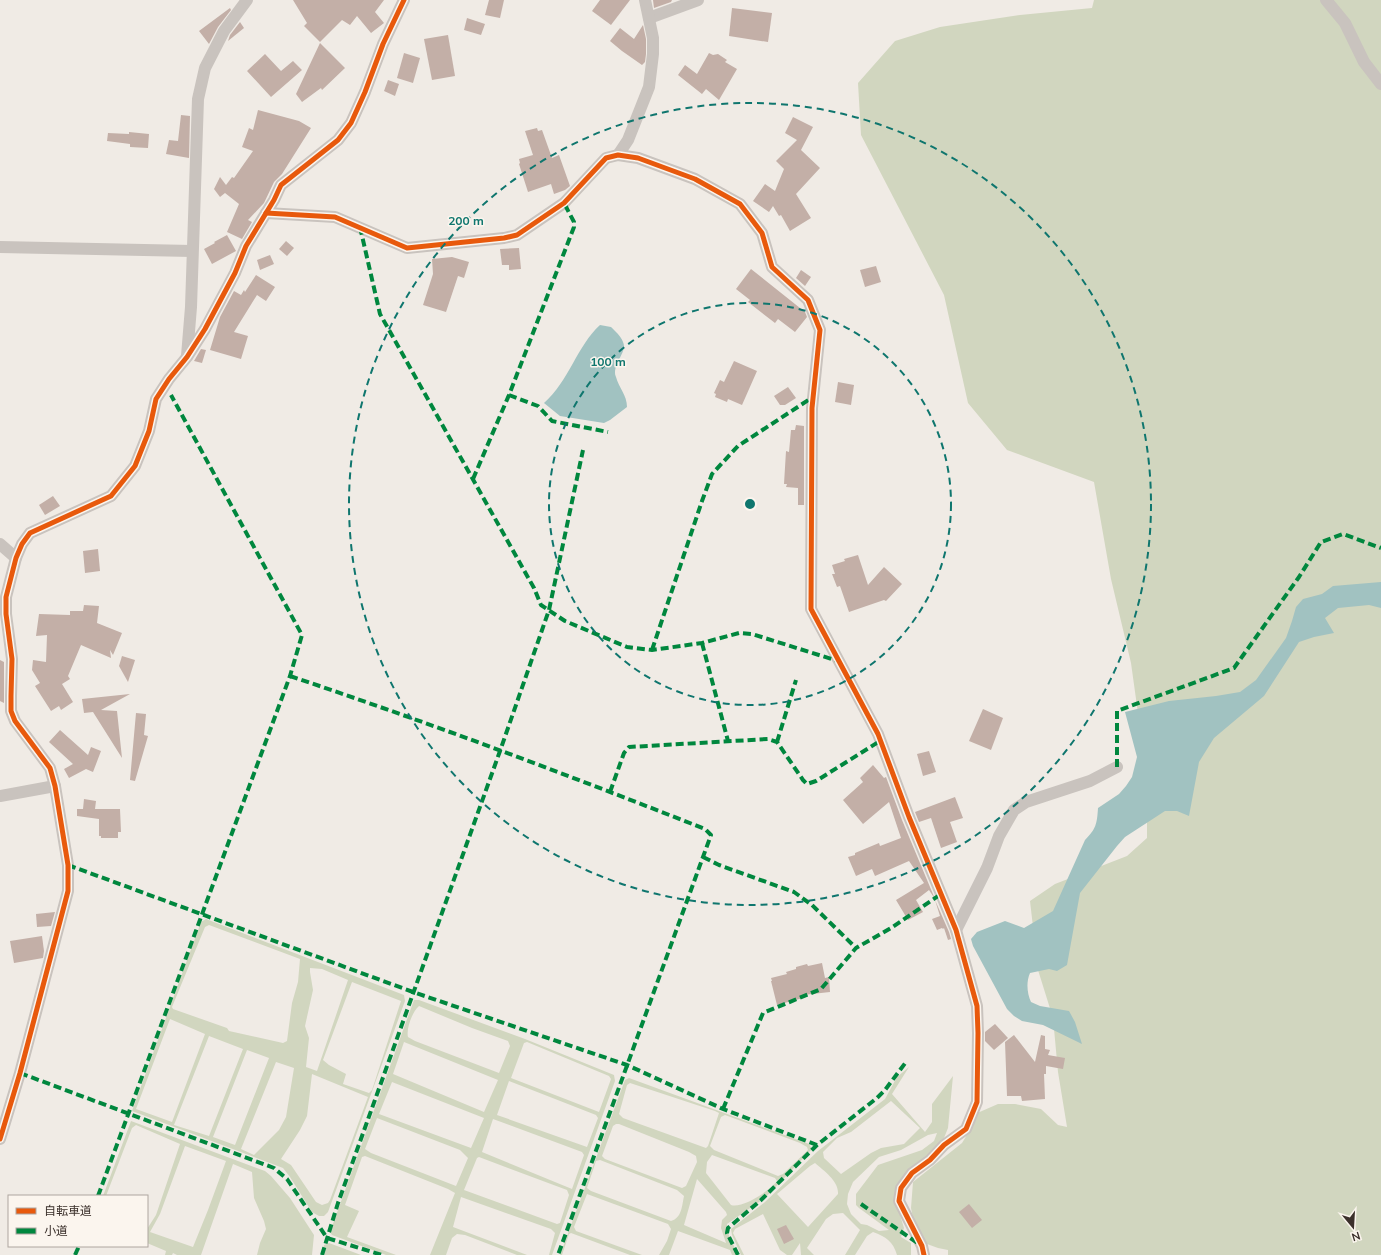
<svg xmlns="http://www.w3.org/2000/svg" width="1381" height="1255" font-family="Mulish,'Noto Sans JP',sans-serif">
	<rect width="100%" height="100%" fill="#f0ebe5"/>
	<!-- green -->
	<g fill="#d1d6bf" fill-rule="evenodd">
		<polygon points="1094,0 1381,0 1381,1255 948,1255 948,1250 938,1248 927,1244 913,1218 911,1208 913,1182 962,1143 970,1130 975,1114 998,1104 1015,1104 1041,1109 1058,1125 1067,1127 1058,1072 1053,1018 1038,970 1030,901 1055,884 1127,856 1147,838 1147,778 1131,663 1111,579 1094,482 1007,450 968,403 944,295 861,135 858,83 895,41 940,27 1020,15 1092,8"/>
		<path d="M206,919L404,995L405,1001L328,1212L324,1216H319L312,1212L290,1177L283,1168L132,1111L201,922ZM209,925L300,959L298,982L292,1003L287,1041L283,1043L229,1031L227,1028L173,1009L172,1007L205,927ZM310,968L322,969L348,980L317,1071L306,1067L309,1038L305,1026L313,990L310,972ZM352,982L401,1001L372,1090L369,1093L343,1084L346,1074L329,1065L323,1060ZM170,1019L205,1034L172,1122L136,1109ZM209,1036L243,1049L209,1136L174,1125ZM247,1050L269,1058L235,1145L213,1137ZM276,1062L294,1068L286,1117L279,1130L254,1155L241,1149ZM312,1074L368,1097L330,1200L328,1203L322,1205L316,1202L291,1165L281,1159L300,1130L307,1116Z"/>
		<path d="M414,1000H419L525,1039L614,1075L615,1081L552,1255H549L555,1233L551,1229L461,1197L453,1227L527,1255H517L465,1235L457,1234L452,1238L446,1255H430L455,1193L448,1189L365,1156L362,1157L345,1205L359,1211L347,1237L396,1255H386L332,1235L330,1232ZM419,1006L472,1028L508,1041L510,1046L499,1073L415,1041L408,1037C406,1029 412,1012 419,1006ZM404,1042L498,1080L484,1112L393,1074ZM527,1042L609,1076L611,1079L599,1112L511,1078L524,1043ZM509,1081L596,1115L598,1118L587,1147L497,1115ZM392,1082L484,1118L471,1148L379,1114ZM377,1118L460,1150L468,1158L456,1186L371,1153L365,1149ZM493,1119L582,1152L584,1155L572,1189L482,1152ZM479,1157L567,1190L569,1195L560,1223L557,1224L464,1190L477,1158Z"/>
		<path d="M909,1067L892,1094L925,1132L932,1122V1104L953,1076L948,1128L944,1138L895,1199L904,1228L901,1237L911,1243V1255H897C893,1241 886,1237 873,1232L867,1236L855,1255H845L860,1230L843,1213L833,1214L826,1219L807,1248L814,1255H801L800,1243L792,1255H787L780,1250L763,1214L735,1229L733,1233L744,1255H741L732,1235L731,1229L765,1202L818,1151L885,1099L897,1077ZM891,1101L920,1128L904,1144L881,1148L871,1153L841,1174L824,1158L823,1152L837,1138L851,1132ZM937,1133L934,1141L922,1150L878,1165L856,1194V1205L859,1208L889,1230L879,1231L867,1225L861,1224L851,1214L847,1204L848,1194L853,1182L879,1157L901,1150L928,1135ZM815,1163C824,1171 839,1181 838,1194L808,1227L777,1194L810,1166Z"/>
		<path d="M629,1078L809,1144L812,1149L766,1197L727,1224V1231L738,1255H732L730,1250L678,1231L669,1255H659L667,1241L671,1229L668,1224L587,1194L574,1227L576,1231L642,1255H630L571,1233L569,1234L562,1255H560L625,1080ZM630,1083L715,1111L719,1113L708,1146L706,1148L623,1118L619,1114L627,1085ZM725,1115L800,1143L807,1147L808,1150L783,1174L778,1176L714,1150L710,1146L721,1117ZM616,1124H619L689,1152L696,1156L697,1162L686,1186L682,1188L605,1159L602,1156L613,1126ZM712,1155L775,1178L777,1181C771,1190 742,1209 731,1205L706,1173L707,1162ZM600,1160L677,1190L684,1196C682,1205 682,1218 671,1221L591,1191L587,1188L596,1161ZM697,1179L726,1212L727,1215L722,1220L721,1228L726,1243L684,1225Z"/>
		<path d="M131,1121L265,1171L271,1176L290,1198L314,1235L312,1255H257L260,1243L266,1229L264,1221L254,1198L252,1172L233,1164L201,1255H177L173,1253L172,1255H165L166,1251L147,1243V1229L156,1215L180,1144L136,1125L132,1128L106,1196H103ZM185,1146L226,1161L208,1210L193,1247L150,1232L160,1214Z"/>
		<polygon points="329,1243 361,1255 321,1255 324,1245"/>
	</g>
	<!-- water -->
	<g fill="#a1c2c1">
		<path d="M600,325L611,327C615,331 621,336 623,342C628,352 611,365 616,377C619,388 627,395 627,407L610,420L604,423L560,416L544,403C569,381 577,346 600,325Z"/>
		<path d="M1381,582V608L1369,605L1338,608L1325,618L1334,633L1314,637L1299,642L1264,696L1214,738L1199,762L1189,816L1177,811H1165L1125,837L1117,846L1080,893L1067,965L1057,971L1049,969L1030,973C1026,982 1027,993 1031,1002L1040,1006L1069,1011L1075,1022L1082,1044L1043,1025L1022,1021L1014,1016L1007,1009L973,946L971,939L977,932L1005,921L1024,928L1053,911L1085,840C1096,829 1097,824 1098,808L1119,794L1126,786L1132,777L1137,757L1125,712L1169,701L1216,696L1240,692L1256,680L1286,638L1292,621L1296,607L1303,599L1322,594L1333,586Z"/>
	</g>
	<!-- building -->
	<g fill="#c3afa7">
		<polygon points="293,0 384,0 375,12 384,23 371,33 357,16 350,25 342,20 320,42 304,26 307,23"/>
		<polygon points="489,0 504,0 500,18 485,15"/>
		<polygon points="600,0 630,0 611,25 592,11"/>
		<polygon points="653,0 672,0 671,2 654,8"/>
		<polygon points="230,8 231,10 218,27 209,44 199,31"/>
		<polygon points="732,8 772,13 768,42 729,36"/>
		<polygon points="467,18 485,24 481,35 464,30"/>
		<polygon points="240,22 244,28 228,41 230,35"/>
		<polygon points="643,25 646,39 646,54 645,62 642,65 622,51 610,41 620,28 634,39"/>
		<polygon points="448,35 455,76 432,80 424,39"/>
		<polygon points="320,43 345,68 322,90 321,88 302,102 296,94"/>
		<polygon points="404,53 420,58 413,83 397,78"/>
		<polygon points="709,53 713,55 718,54 727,60 725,62 737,69 719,100 706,89 702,94 678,75 685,65 697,74"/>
		<polygon points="265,54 281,71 293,61 302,70 271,97 247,71"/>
		<polygon points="388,80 399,84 395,96 384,91"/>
		<polygon points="258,110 299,121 311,128 282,174 274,182 264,203 248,220 252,222 242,239 227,232 239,204 225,193 220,197 214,189 220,177 226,185 232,177 234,178 253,151 242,147 249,128 253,130"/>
		<polygon points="181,115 190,116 189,158 166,154 169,140 178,141"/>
		<polygon points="793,117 813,127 801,150 820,168 796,194 811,218 790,231 781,215 779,216 773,206 769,212 753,201 765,184 775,191 784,169 776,161 797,140 785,133"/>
		<polygon points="537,128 538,131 542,130 552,158 559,155 570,186 565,190 554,194 551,184 528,192 519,164 520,163 519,159 533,155 525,131"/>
		<polygon points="129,132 149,134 148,148 130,147 130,144 107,141 108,133 129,134"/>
		<polygon points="227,235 236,251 212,264 204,249 215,243 214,242"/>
		<polygon points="286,241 294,248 287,256 279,249"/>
		<polygon points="519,248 521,269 509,270 509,265 502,265 500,249"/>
		<polygon points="270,255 274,264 260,270 257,260"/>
		<polygon points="452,257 469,262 464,278 458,276 446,312 423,305 433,274 432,259"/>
		<polygon points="876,266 881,282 865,287 860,270"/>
		<polygon points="751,269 805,312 807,317 795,332 778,319 775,323 748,302 750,300 736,289"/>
		<polygon points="801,270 811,277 805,286 796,278"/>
		<polygon points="256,275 275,287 266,301 257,295 234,332 248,336 241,359 210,350 220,317 234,291 241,295 244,290 245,292"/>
		<polygon points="201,349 206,350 202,363 194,361"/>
		<polygon points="734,361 757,371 742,405 728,399 727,402 715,397 716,394 714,393 720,380 724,382"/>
		<polygon points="838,382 854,385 851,405 835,402"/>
		<polygon points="788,387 796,398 785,405 780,405 774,396"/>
		<polygon points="796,425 804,426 804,505 798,505 798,488 786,487 787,484 784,484 786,451 789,452 791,430 795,430"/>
		<polygon points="53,496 60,506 45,515 39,505"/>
		<polygon points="98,549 100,571 85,573 83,551"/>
		<polygon points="858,555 868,585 884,567 902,584 886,601 884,600 849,612 840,586 837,587 832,574 835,574 832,565 845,561 844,559"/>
		<polygon points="84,605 99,606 97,623 122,633 113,655 110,650 111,658 81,645 68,676 70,679 62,684 73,702 61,710 59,706 51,711 35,686 40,683 32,670 33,660 46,662 47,635 36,636 39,614 70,615 70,611 83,611"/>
		<polygon points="122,656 135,660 128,682 119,666"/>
		<polygon points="0,660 4,662 4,703 0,701"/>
		<polygon points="130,694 101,710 117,711 122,758 93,712 84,713 82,699"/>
		<polygon points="983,709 1003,718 991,750 969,741"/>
		<polygon points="136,713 146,714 144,735 148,736 135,781 130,780"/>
		<polygon points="60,730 88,755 91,747 101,751 93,772 86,769 69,778 64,769 73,764 49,742"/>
		<polygon points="929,751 936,772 923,776 917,754"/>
		<polygon points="873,765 884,778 886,777 902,820 935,899 929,890 916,900 923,912 908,920 896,900 924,883 909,861 875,876 872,869 856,876 848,857 855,855 855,853 879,843 880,846 901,838 889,802 863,824 843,800 863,782 860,778"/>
		<polygon points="955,797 963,818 950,822 957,842 941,848 931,818 919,822 915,812"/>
		<polygon points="84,799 96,801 95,809 120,809 121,832 118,832 118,838 101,838 101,836 99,836 99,819 77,816 77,809 83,809"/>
		<polygon points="935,900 949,932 951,939 948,940 944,928 943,929 942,928 937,930 932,919 940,916"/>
		<polygon points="55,912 51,926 37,927 36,914"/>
		<polygon points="42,936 44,951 43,958 14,963 10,941"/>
		<polygon points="822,963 825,978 829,977 830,992 803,995 803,998 777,1005 771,981 772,981 771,978 787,974 786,972 796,969 796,967 807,964 808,966"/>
		<polygon points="995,1024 1008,1038 994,1050 985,1041 985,1032"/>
		<polygon points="1014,1035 1035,1062 1041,1035 1045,1036 1045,1049 1050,1050 1048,1055 1065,1058 1063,1069 1046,1066 1046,1074 1044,1074 1045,1099 1022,1101 1021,1096 1007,1096 1005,1042"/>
		<polygon points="969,1204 982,1220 972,1228 959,1212"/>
		<polygon points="786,1225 794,1239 784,1244 777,1229"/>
	</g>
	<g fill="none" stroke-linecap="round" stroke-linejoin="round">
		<!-- street -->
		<g stroke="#c9c3be" stroke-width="12">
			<polyline points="1326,0 1345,23 1364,62 1381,84"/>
			<polyline points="649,18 698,0"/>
			<polyline points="618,155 628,140 649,87 653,54 653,38 645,0"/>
			<polyline points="266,213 335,217 407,248 504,238 517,235 564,203 606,158 618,155 638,158 695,179 740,204 762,233 772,267 808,300 820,330 812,408 811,609 878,734 909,817 956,930 977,1006 978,1033 977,1102 966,1129 944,1145 930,1160 912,1173 901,1188 899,1201 922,1246 924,1255"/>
			<polyline points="0,247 192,251"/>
			<polyline points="187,356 191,307 198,99 205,68 224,31 247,0"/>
			<polyline points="0,544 16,558"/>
			<polyline points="0,796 55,786"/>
			<polyline points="956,930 987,868 999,836 1014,810 1026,802 1090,781 1117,767"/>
			<polyline points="0,1139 20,1073 68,891 68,865 55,786 50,768 15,721 11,711 11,696 12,659 6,614 6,597 16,558 22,544 30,533 111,496 135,466 149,431 156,399 169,379 187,357 205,329 235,273 246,246 274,200 281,185 338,140 351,123 365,92 383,44 404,0"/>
		</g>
		<!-- quiet -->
		<g stroke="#00873e" stroke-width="4" stroke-dasharray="8 4" stroke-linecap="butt">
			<polyline points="360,227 380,314 534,588 541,605 565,621 627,647 652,650 702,643 739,633 752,634 838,661"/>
			<polyline points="509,395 538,406 552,421 608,432"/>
			<polyline points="473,479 509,395 574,227 574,222 564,203"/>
			<polyline points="702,643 728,741"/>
			<polyline points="652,650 702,501 712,474 738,446 813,397"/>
			<path d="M290,676C430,723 568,775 705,829L711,835L558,1255"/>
			<polyline points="777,742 796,680"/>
			<polyline points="1117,767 1117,711 1234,668 1299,577 1321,542 1343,534 1381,548"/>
			<polyline points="610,792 624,753 629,747 768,739 777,742 803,780 807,784 816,781 880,741"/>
			<polyline points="703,857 719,865 794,892 812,905 856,948"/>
			<polyline points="68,865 413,992 627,1065 723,1109 817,1145"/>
			<polyline points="20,1073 274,1168 287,1179 327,1238 382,1255"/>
			<polyline points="723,1109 763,1013 821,989 856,948 891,928 941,894"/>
			<polyline points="98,1196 290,676 302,635 171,395"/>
			<polyline points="861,1204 919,1244"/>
			<polyline points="75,1255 79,1246"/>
			<polyline points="322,1255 338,1203 500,751 549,610 583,450"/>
			<polyline points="738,1255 727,1233 728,1228 761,1200 817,1145 877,1098 885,1090 906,1062"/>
		</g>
		<defs>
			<g id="cycleway">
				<polyline points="266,213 335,217 407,248 504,238 517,235 564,203 606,158 618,155 638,158 695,179 740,204 762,233 772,267 808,300 820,330 812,408 811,609 878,734 909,817 956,930 977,1006 978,1033 977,1102 966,1129 944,1145 930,1160 912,1173 901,1188 899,1201 922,1246 924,1255"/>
				<polyline points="0,1139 20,1073 68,891 68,865 55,786 50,768 15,721 11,711 11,696 12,659 6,614 6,597 16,558 22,544 30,533 111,496 135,466 149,431 156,399 169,379 187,357 205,329 235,273 246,246 274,200 281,185 338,140 351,123 365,92 383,44 404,0"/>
			</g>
		</defs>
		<!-- cycleway casing -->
		<use href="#cycleway" stroke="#fbf5ee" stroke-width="8"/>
		<!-- cycleway -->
		<use href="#cycleway" stroke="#e8590c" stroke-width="5"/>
	</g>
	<!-- distance rings -->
	<g fill="none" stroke="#0f766e" stroke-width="2" stroke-dasharray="7 5">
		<circle cx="750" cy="504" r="201"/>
		<circle cx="750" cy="504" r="401"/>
	</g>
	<circle cx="750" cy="504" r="6" fill="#0f766e" stroke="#fbf5ee" stroke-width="2"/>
	<g font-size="12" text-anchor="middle" font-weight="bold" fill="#0f766e" stroke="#fbf5ee" stroke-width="3" stroke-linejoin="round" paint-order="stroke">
		<text x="466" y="225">200 m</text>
		<text x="608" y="366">100 m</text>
	</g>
	<!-- legend -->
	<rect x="8" y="1195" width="140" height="52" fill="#fbf5ee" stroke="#aea6a0"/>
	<rect x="16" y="1208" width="20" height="6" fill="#e8590c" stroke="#aea6a0"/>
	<text x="44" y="1215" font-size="12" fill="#3b302b">自転車道</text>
	<rect x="16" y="1228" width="20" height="6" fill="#00873e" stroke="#aea6a0"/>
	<text x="44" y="1235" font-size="12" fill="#3b302b">小道</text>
	<!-- north arrow -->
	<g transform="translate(1353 1227) rotate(162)" stroke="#fbf5ee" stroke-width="3" paint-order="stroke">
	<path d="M0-3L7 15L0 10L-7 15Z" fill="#3b302b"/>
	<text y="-6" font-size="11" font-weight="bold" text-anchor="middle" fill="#3b302b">N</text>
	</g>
</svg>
